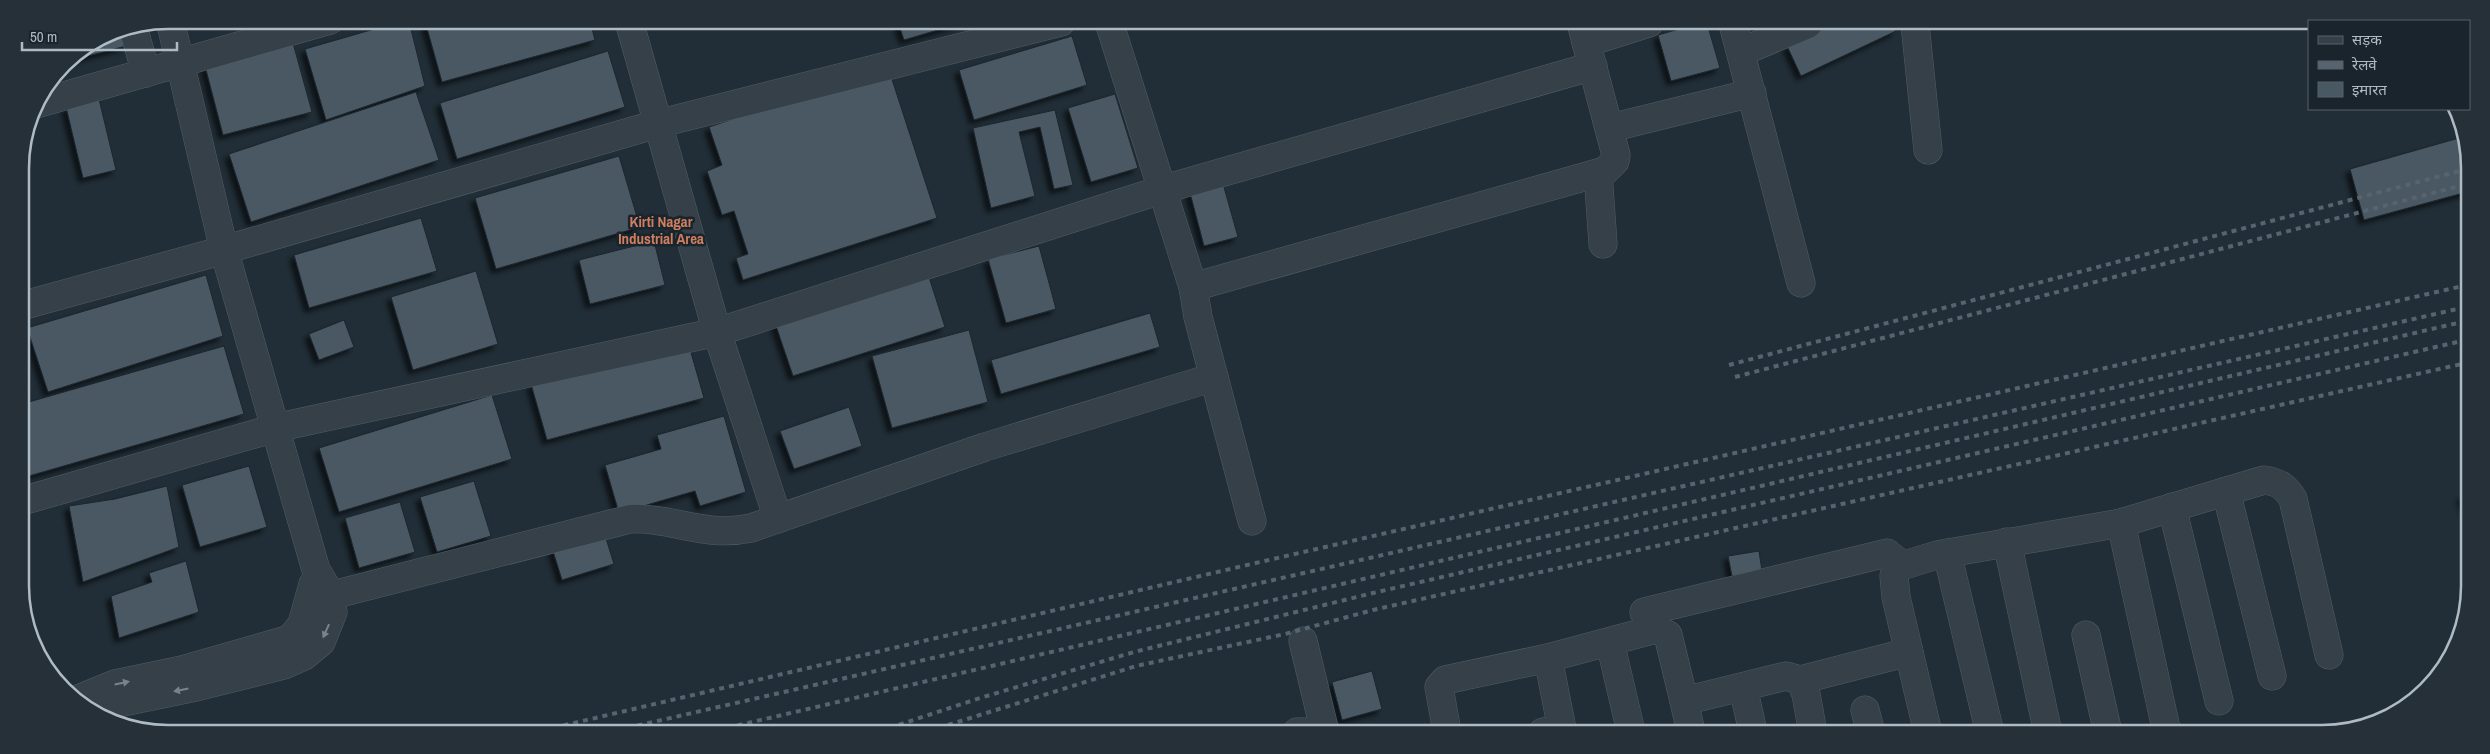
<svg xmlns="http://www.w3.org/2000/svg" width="2490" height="754" font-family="'Archivo Narrow','Noto Sans Devanagari',sans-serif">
	<defs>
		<filter id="shadow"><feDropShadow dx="-4.5" dy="4.5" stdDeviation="2.5" flood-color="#0009"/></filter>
	</defs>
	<rect width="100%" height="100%" fill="#212e37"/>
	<!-- building -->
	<g fill="#495963" stroke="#1c262e" filter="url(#shadow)">
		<polygon points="402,21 409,21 425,86 326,120 305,49"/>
		<polygon points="425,21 590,21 595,40 442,82"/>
		<polygon points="898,22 965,22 904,40"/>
		<polygon points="1700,23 1707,23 1720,68 1671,81 1658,35"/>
		<polygon points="1834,24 1893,24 1896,31 1801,76 1787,46"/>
		<polygon points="122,29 126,46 65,62 112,31"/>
		<polygon points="1072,36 1087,85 974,120 959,70"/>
		<polygon points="293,43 312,112 223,135 205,66"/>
		<polygon points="608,51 625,107 457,159 440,103"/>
		<polygon points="888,67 937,218 743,280 736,258 748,254 734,211 722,215 707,171 722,165 709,127"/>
		<polygon points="416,92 439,160 251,222 229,154"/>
		<polygon points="1115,94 1138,168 1091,182 1068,108"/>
		<polygon points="99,99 116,170 83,178 66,107"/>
		<polygon points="1055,110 1073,185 1054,189 1040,127 1019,132 1035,196 991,208 973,128"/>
		<polygon points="2466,136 2467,192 2364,220 2350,169"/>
		<polygon points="619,156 640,227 496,269 475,198"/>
		<polygon points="1222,180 1238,237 1204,246 1189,189"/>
		<polygon points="421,218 437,271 309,308 294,255"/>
		<polygon points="654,241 665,285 590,304 579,260"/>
		<polygon points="1039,246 1056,309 1006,323 988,259"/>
		<polygon points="476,271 498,344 413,370 391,297"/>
		<polygon points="928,274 945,327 793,376 775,323"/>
		<polygon points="206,275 223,336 48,392 27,328"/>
		<polygon points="1150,313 1160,347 1001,394 991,360"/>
		<polygon points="344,320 354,347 319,360 309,334"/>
		<polygon points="969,330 988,402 892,428 872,356"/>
		<polygon points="688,342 704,398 547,440 531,384"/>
		<polygon points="224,346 244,414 22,478 22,404"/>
		<polygon points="492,395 512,459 339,512 319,448"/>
		<polygon points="849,407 862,446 794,469 780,431"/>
		<polygon points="724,416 746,492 700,506 695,491 619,513 605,465 661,449 657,435"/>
		<polygon points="249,466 267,527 200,547 182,485"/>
		<polygon points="474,481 491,536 437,552 420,497"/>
		<polygon points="167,486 179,547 83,582 69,506 115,499"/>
		<polygon points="2466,495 2466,511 2461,496"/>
		<polygon points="400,502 415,552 359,568 345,518"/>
		<polygon points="604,532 614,564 562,580 552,548"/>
		<polygon points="1759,551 1762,571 1732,576 1728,556"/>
		<polygon points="22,554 30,580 23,582"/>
		<polygon points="186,561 199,612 119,638 111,596 152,582 149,573"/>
		<polygon points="1372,671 1382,709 1342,720 1332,682"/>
		<polygon points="1381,725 1382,732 1349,732"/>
	</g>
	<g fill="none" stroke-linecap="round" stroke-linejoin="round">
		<defs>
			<g id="minor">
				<polyline points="629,21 717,332 778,519"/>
				<polyline points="1109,22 1193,287 1605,171 1615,161 1616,155 1581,23"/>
				<polyline points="1733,24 1801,283"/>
				<polyline points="1915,24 1928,150"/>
				<polyline points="133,27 146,73"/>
				<polyline points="1586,43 1649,23"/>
				<polyline points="1741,52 1808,24"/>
				<polyline points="36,104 330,20"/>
				<polyline points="1610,128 1752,93"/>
				<polyline points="1598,173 1603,244"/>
				<polyline points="1193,287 1198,317 1252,521"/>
				<polyline points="21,306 224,250 657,124 1061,22"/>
				<polyline points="2226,491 2272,676"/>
				<polyline points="22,501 275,428 717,332 1161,190 1593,66"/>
				<polyline points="2172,507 2219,701"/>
				<path d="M2121,523L2264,480C2279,482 2286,487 2293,499L2329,655"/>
				<polyline points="2007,542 2048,733"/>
				<polyline points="1947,553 1990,733"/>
				<path d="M309,601L630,519C673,517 703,538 751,528L985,447L1214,377"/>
				<polyline points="1644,612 1887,553 1902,565"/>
				<polyline points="2086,635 2108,733"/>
				<polyline points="1303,641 1325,732"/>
				<polyline points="1610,642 1631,732"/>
				<polyline points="1800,680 1909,652"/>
				<polyline points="1743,687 1753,732"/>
				<polyline points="76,700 115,684 182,670 290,639 302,624 313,584"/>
				<polyline points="1684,701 1691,732"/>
				<polyline points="1865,710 1871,733"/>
				<polyline points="95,715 99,710 123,702 196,687 284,665 304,656 321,642 333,612 331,595 316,570 224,250 170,20"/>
				<polyline points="1297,732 1310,732"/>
				<polyline points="1447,732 1439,687 1445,680 1548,658 1656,629 1668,635 1684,701 1786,676 1800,680 1806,694 1813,733"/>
				<polyline points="1543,732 1562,729 1548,658"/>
				<polyline points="1928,733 1896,597 1894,576 1898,567 1937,555 2121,523 2167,733"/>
			</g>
		</defs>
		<!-- minor casing -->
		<use href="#minor" stroke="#525d65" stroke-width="29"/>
		<!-- minor -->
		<use href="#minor" stroke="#354048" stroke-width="28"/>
		<!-- rail -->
		<g stroke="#57646f" stroke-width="4" stroke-dasharray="5 5" stroke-linecap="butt">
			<polyline points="1729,365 2467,169"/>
			<polyline points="1735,377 2467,184"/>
			<polyline points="544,730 1260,562 2467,285"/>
			<polyline points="618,730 2466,307"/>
			<polyline points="718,730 2466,321"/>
			<polyline points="880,731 980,698 1134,652 1373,593 2466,340"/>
			<polyline points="929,731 1136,666 1285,634 1373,610 2466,363"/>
		</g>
	</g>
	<!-- one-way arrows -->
	<defs><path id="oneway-solid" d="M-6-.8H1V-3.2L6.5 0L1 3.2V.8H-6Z" transform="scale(1.25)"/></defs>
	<g fill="#78848c">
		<use href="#oneway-solid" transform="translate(326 631) rotate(114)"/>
		<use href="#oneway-solid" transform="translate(122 683) rotate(-12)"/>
		<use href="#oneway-solid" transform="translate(181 690) rotate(169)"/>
	</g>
	<g text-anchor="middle" stroke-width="5" stroke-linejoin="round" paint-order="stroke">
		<!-- neighbourhood labels -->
		<g font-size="15" font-weight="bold" fill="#cf7f5f" stroke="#1a242c">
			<text x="661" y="227">Kirti Nagar<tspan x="661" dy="17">Industrial Area</tspan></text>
		</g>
	</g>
	<!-- crop -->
	<path d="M0 0H2490V754H0ZM168 29H2322A139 139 0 0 1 2461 168V586A139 139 0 0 1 2322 725H168A139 139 0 0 1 29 586V168A139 139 0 0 1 168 29Z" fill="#263038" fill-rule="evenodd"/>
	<path fill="none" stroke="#afbbc4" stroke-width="2.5" d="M168 29H2322A139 139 0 0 1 2461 168V586A139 139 0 0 1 2322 725H168A139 139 0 0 1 29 586V168A139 139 0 0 1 168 29Z"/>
	<!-- legend -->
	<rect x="2308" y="20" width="162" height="90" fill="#1a242c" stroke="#566069"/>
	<rect x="2318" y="36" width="25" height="8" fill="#354048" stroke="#566069"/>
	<text x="2352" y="45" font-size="15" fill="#afbbc4">सड़क</text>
	<rect x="2318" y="61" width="25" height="8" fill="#57646f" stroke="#566069"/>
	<text x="2352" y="70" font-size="15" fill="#afbbc4">रेलवे</text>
	<rect x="2318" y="82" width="25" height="15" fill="#495963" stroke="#566069"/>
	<text x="2352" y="95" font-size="15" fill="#afbbc4">इमारत</text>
	<!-- scale -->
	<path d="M22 42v8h155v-8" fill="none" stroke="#afbbc4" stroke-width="2.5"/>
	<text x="30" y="42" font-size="15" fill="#afbbc4" stroke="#1a242c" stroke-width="4" paint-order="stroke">50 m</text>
</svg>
